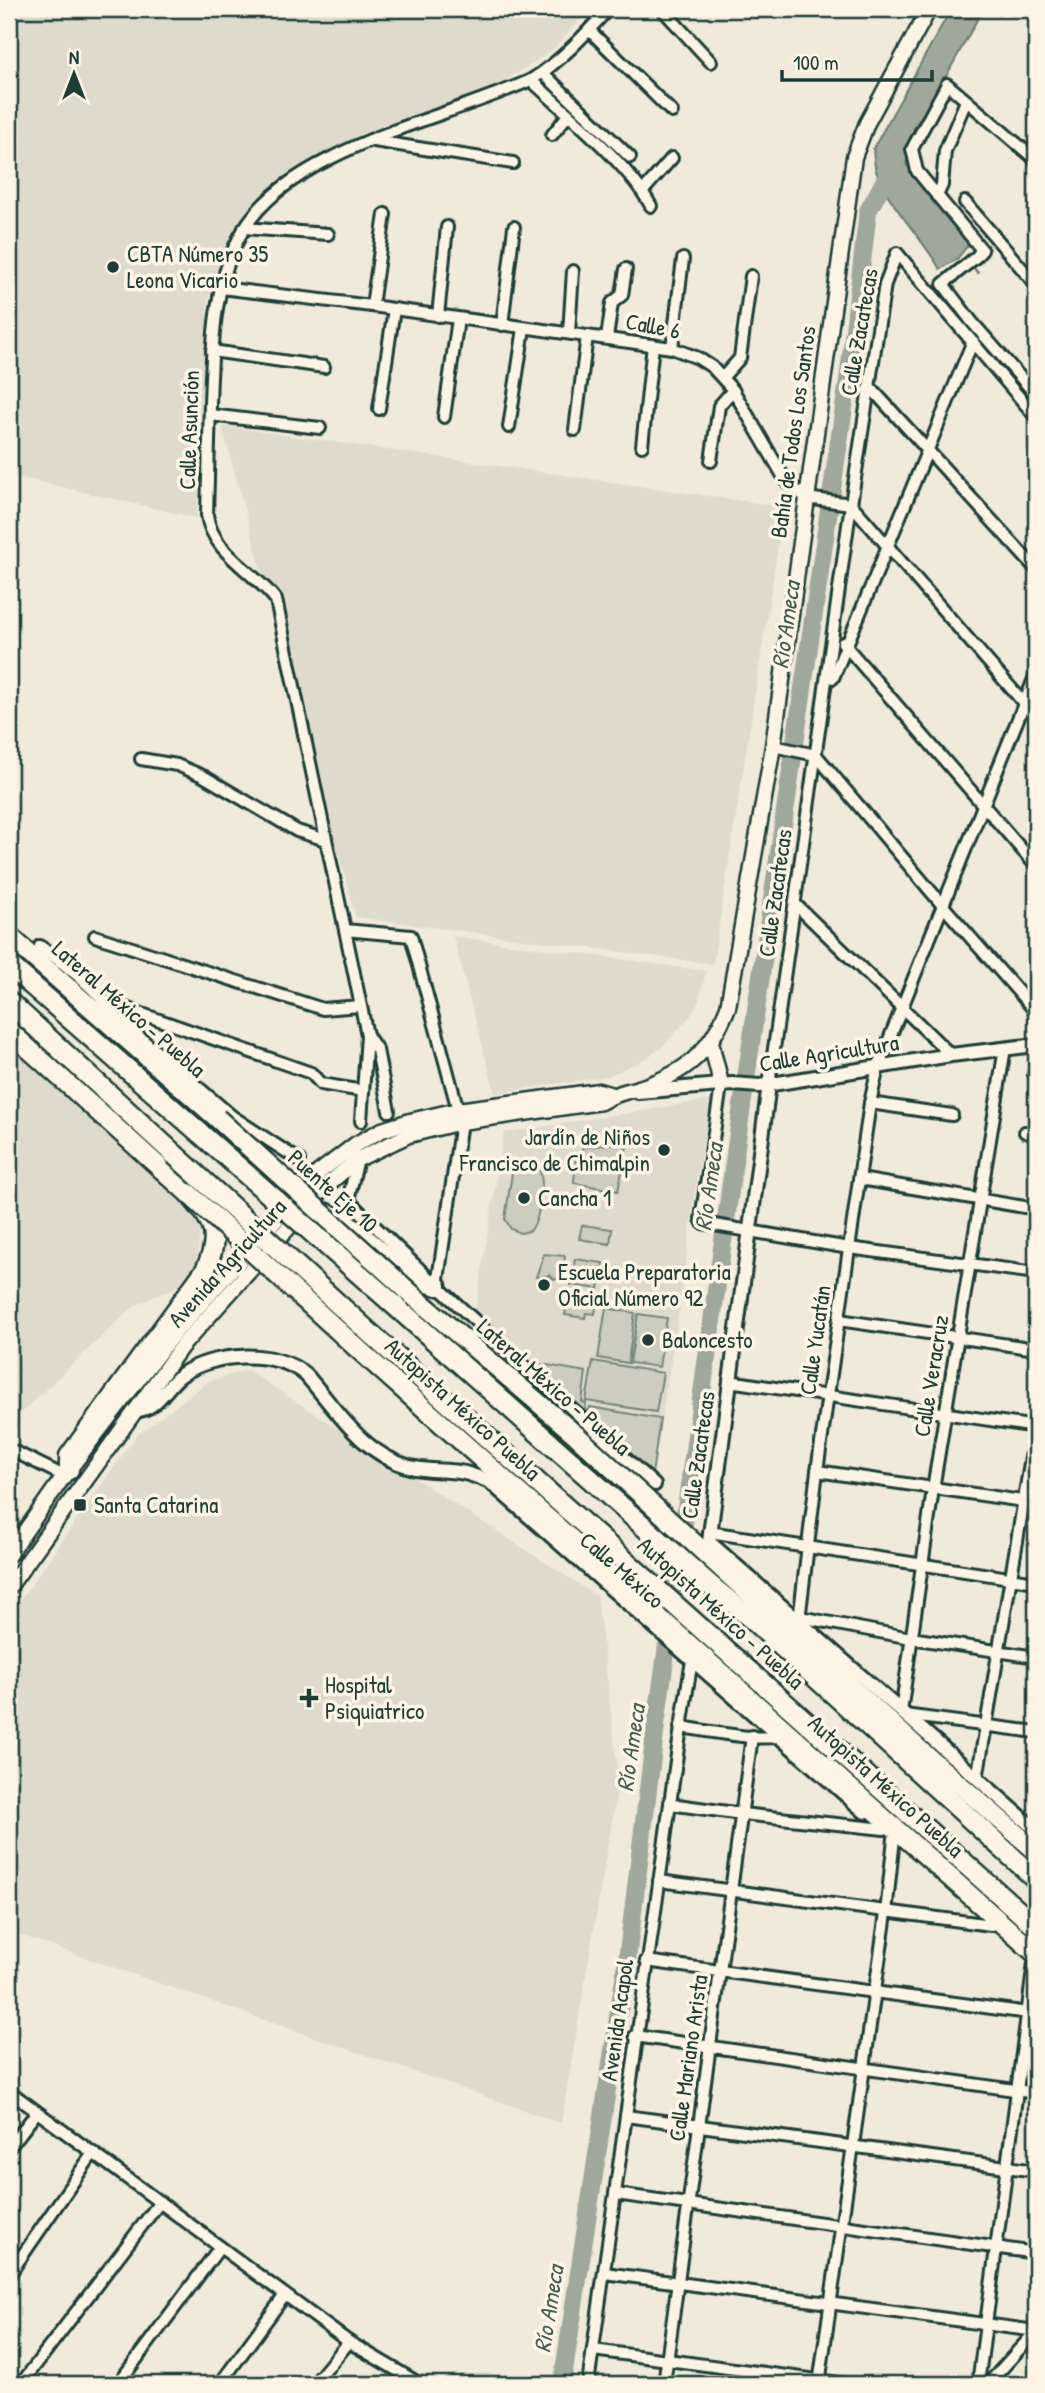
<svg xmlns="http://www.w3.org/2000/svg" width="1045" height="2393" font-family="'Patrick Hand',sans-serif">
	<rect width="100%" height="100%" fill="#efeada"/>
	<filter id="ink" filterUnits="userSpaceOnUse"><feTurbulence type="fractalNoise" baseFrequency=".0143" numOctaves="2"/><feDisplacementMap in="SourceGraphic" scale="14" xChannelSelector="R" yChannelSelector="G"/><feConvolveMatrix kernelMatrix="1 2 1 2 8 2 1 2 1" color-interpolation-filters="sRGB"/></filter>
	<g filter="url(#ink)">
		<!-- built -->
		<g fill="#dedbcc">
			<polygon points="9,9 590,9 553,50 491,90 333,149 289,172 251,206 233,233 222,257 208,300 197,518 9,475"/>
			<polygon points="222,426 784,507 713,964 356,917"/>
			<polygon points="453,936 706,971 698,1003 692,1014 663,1046 645,1059 608,1076 495,1093"/>
			<polygon points="9,1047 185,1198 198,1216 200,1230 196,1265 180,1285 134,1306 9,1424"/>
			<polygon points="710,1100 694,1198 680,1306 652,1475 475,1313 504,1133"/>
			<polygon points="247,1370 597,1596 619,1780 561,2123 9,1931 9,1616 136,1436 209,1381"/>
		</g>
		<!-- green -->
		<g fill="#cccdbf" stroke="#76857a" stroke-width="2">
			<polygon points="628,1141 618,1191 574,1183 576,1154 582,1154 582,1148"/>
			<path d="M527,1162L538,1167C546,1179 540,1220 530,1231L520,1233L511,1229L505,1219L512,1173L522,1163Z"/>
			<polygon points="582,1225 612,1229 610,1244 579,1239"/>
			<polygon points="544,1254 565,1256 562,1280 554,1279 549,1275 543,1278 536,1277"/>
			<polygon points="575,1259 603,1263 599,1289 571,1285"/>
			<polygon points="567,1302 596,1306 595,1314 586,1313 585,1318 565,1315"/>
			<polygon points="606,1308 635,1313 628,1363 598,1358"/>
			<polygon points="638,1314 667,1318 659,1367 630,1363"/>
			<polygon points="593,1361 663,1373 656,1412 586,1401"/>
			<polygon points="530,1362 586,1372 582,1402 586,1403 585,1410 589,1411 590,1407 660,1419 652,1475"/>
		</g>
		<!-- water -->
		<path fill="#9fa89a" stroke="#6c7d71" stroke-width="2" d="M951,9H983L933,100L914,127L906,164L970,243L956,260L940,269C922,238 887,203 876,171C874,164 874,156 873,149Z"/>
		<g fill="none" stroke-linecap="round" stroke-linejoin="round">
			<!-- stream -->
			<polyline stroke="#6c7d71" stroke-width="2.5" points="971,265 978,273"/>
			<!-- river -->
			<polyline stroke="#9fa89a" stroke-width="18" points="562,2384 628,1952 656,1725 737,1140 849,373 868,211 892,167"/>
			<defs>
				<g id="minor">
					<polyline points="662,9 711,62"/>
					<polyline points="756,9 757,10"/>
					<polyline points="589,30 672,112"/>
					<polyline points="543,73 630,157"/>
					<path d="M531,80C568,115 627,162 651,206"/>
					<polyline points="552,135 568,115"/>
					<polyline points="374,141 513,163"/>
					<polyline points="1036,160 947,84 912,149 917,171 982,250 976,257 943,284 972,322 1036,395"/>
					<polyline points="643,191 672,158"/>
					<polyline points="937,196 942,185 945,151 966,101"/>
					<polyline points="965,202 1036,285"/>
					<polyline points="244,228 328,234"/>
					<polyline points="221,288 372,306 672,348 698,358 712,367 733,390 786,481 806,498 851,504 1036,717"/>
					<polyline points="372,306 385,214"/>
					<polyline points="438,316 447,227"/>
					<polyline points="502,325 514,227"/>
					<polyline points="569,333 573,271"/>
					<polyline points="607,338 612,303 622,295 626,269"/>
					<polyline points="672,348 683,259"/>
					<polyline points="212,351 324,367"/>
					<polyline points="723,377 740,358 751,276"/>
					<polyline points="870,387 1036,569"/>
					<polyline points="379,409 394,309"/>
					<polyline points="210,415 320,428"/>
					<polyline points="444,417 458,319"/>
					<polyline points="509,427 524,328"/>
					<polyline points="575,430 587,336"/>
					<polyline points="642,446 653,345"/>
					<polyline points="711,461 719,406 733,390"/>
					<polyline points="843,643 1036,866"/>
					<polyline points="833,678 973,341"/>
					<polyline points="773,746 816,755 944,907 1036,1012"/>
					<polyline points="141,759 177,765 203,776 297,831 326,840"/>
					<polyline points="795,904 951,1055"/>
					<polyline points="345,930 411,936 458,1110 461,1122 437,1286"/>
					<polyline points="95,936 323,1009 360,1006"/>
					<path d="M40,946C68,967 96,988 116,1017L233,1117L299,1160"/>
					<polyline points="105,1001 311,1073 321,1084 363,1091"/>
					<polyline points="367,1035 377,1050 389,1111"/>
					<polyline points="1034,1074 1036,1074"/>
					<polyline points="769,1084 851,504 885,284 897,253 1036,417"/>
					<polyline points="721,1086 701,1219 703,1223 849,1248 1036,1273"/>
					<polyline points="870,1103 952,1115"/>
					<path d="M361,1121L367,1035L276,600C255,572 212,553 207,515C208,478 209,441 210,404C212,346 213,280 244,229C263,198 297,175 329,159C393,126 465,109 531,80C560,62 586,34 608,9"/>
					<polyline points="1025,1132 1036,1134"/>
					<polyline points="358,1159 349,1196 352,1204 437,1286 655,1485"/>
					<polyline points="860,1179 1036,1209"/>
					<polyline points="839,1320 1036,1349"/>
					<polyline points="729,1381 1036,1427"/>
					<polyline points="9,1449 64,1476"/>
					<polyline points="817,1471 1036,1503"/>
					<polyline points="709,1532 1036,1582"/>
					<polyline points="800,1617 911,1638 1036,1657"/>
					<polyline points="799,1620 817,1471 870,1103 878,1067 1036,674"/>
					<polyline points="901,1712 933,1489 1005,1048"/>
					<polyline points="904,1715 1036,1732"/>
					<path d="M680,1727C705,1730 764,1743 785,1735"/>
					<polyline points="977,1779 1036,1428"/>
					<polyline points="670,1804 742,1814 884,1829"/>
					<polyline points="659,1881 991,1925"/>
					<polyline points="646,1961 1036,2014"/>
					<polyline points="635,2036 1036,2093"/>
					<polyline points="9,2091 349,2342 420,2384"/>
					<polyline points="626,2116 1036,2171"/>
					<polyline points="9,2148 37,2112"/>
					<polyline points="616,2194 1036,2253"/>
					<polyline points="605,2273 1036,2331"/>
					<polyline points="9,2275 93,2153"/>
					<polyline points="593,2350 847,2384"/>
					<polyline points="21,2384 160,2202"/>
					<polyline points="118,2384 220,2247"/>
					<polyline points="220,2384 285,2295"/>
					<polyline points="314,2384 349,2342"/>
					<path d="M588,2384C613,2215 635,2045 660,1876C670,1804 679,1733 692,1661"/>
					<polyline points="664,2384 752,1736"/>
					<polyline points="819,2384 886,1913 894,1838"/>
					<polyline points="978,2384 1034,1963"/>
					<polyline points="988,2384 1036,2331"/>
				</g>
				<g id="tertiary">
					<polyline points="769,1084 709,1542 1036,1830"/>
					<polyline points="638,1092 732,1084 760,1086 951,1055 1036,1045"/>
					<path d="M135,1410C155,1412 166,1386 181,1375C214,1352 275,1349 306,1375C337,1410 362,1454 410,1467C426,1471 443,1470 459,1472C470,1473 480,1478 490,1482L865,1812"/>
				</g>
				<g id="secondary">
					<path d="M711,1040C713,1056 719,1070 721,1086"/>
					<polyline points="9,1554 64,1476 170,1338 318,1173 356,1144 382,1130 410,1121 458,1110 599,1091 612,1095"/>
					<path d="M9,1587L181,1347L327,1185L358,1159L409,1135L461,1122L601,1102C614,1093 627,1092 642,1087C686,1073 711,1051 728,1007L773,746L854,157L867,123L929,9"/>
				</g>
				<g id="trunk">
					<polyline points="9,936 217,1118"/>
					<path d="M9,1031L188,1193C212,1221 223,1233 205,1270L69,1456V1470"/>
					<polyline points="318,1210 342,1219 412,1277 437,1286"/>
					<polyline points="417,1299 576,1435 920,1750 1036,1851"/>
					<polyline points="358,1349 1036,1954"/>
				</g>
				<g id="motorway">
					<polyline points="9,965 201,1134"/>
					<polyline points="9,1002 175,1155"/>
					<polyline points="400,1310 711,1586 754,1621 1036,1879"/>
					<polyline points="372,1335 1036,1927"/>
				</g>
			</defs>
			<!-- minor casing -->
			<use href="#minor" stroke="#1f3d34" stroke-width="16"/>
			<!-- tertiary casing -->
			<use href="#tertiary" stroke="#1f3d34" stroke-width="18"/>
			<!-- secondary casing -->
			<use href="#secondary" stroke="#1f3d34" stroke-width="19"/>
			<!-- trunk casing -->
			<use href="#trunk" stroke="#1f3d34" stroke-width="23"/>
			<!-- motorway casing -->
			<use href="#motorway" stroke="#1f3d34" stroke-width="24"/>
			<!-- minor -->
			<use href="#minor" stroke="#fcf5e5" stroke-width="10"/>
			<!-- tertiary -->
			<use href="#tertiary" stroke="#fcf5e5" stroke-width="12"/>
			<!-- secondary -->
			<use href="#secondary" stroke="#fcf5e5" stroke-width="14"/>
			<!-- trunk -->
			<use href="#trunk" stroke="#fcf5e5" stroke-width="18"/>
			<!-- motorway -->
			<use href="#motorway" stroke="#fcf5e5" stroke-width="19"/>
			<defs>
				<g id="trunk-bridge">
					<polyline points="217,1118 417,1299"/>
					<polyline points="188,1193 358,1349"/>
				</g>
				<g id="motorway-bridge">
					<polyline points="201,1134 400,1310"/>
					<polyline points="175,1155 372,1335"/>
				</g>
			</defs>
			<!-- trunk-bridge casing -->
			<use href="#trunk-bridge" stroke="#1f3d34" stroke-width="23" stroke-linecap="butt"/>
			<!-- motorway-bridge casing -->
			<use href="#motorway-bridge" stroke="#1f3d34" stroke-width="24" stroke-linecap="butt"/>
			<!-- trunk-bridge -->
			<use href="#trunk-bridge" stroke="#fcf5e5" stroke-width="18"/>
			<!-- motorway-bridge -->
			<use href="#motorway-bridge" stroke="#fcf5e5" stroke-width="19"/>
		</g>
	</g>
	<!-- markers -->
	<g fill="#1f3d34" stroke="#fcf5e5" stroke-width="2.5">
		<circle cx="113" cy="267" r="7"/>
		<circle cx="664" cy="1150" r="7"/>
		<circle cx="524" cy="1198" r="7"/>
		<circle cx="544" cy="1285" r="7"/>
		<circle cx="648" cy="1340" r="7"/>
		<rect x="73" y="1498" width="14" height="14" rx="3.5"/>
		<path d="M305.5 1687.5h7v7h7v7h-7v7h-7v-7h-7v-7h7z"/>
	</g>
	<g text-anchor="middle" stroke-width="7" stroke-linejoin="round" paint-order="stroke">
		<!-- poi labels -->
		<g font-size="23" fill="#1f3d34" stroke="#fcf5e5" text-anchor="start">
			<text x="127" y="262">CBTA Número 35<tspan x="127" dy="26">Leona Vicario</tspan></text>
			<text x="650" y="1145" text-anchor="end">Jardín de Niños<tspan x="650" dy="26">Francisco de Chimalpin</tspan></text>
			<text x="538" y="1206">Cancha 1</text>
			<text x="558" y="1280">Escuela Preparatoria<tspan x="558" dy="26">Oficial Número 92</tspan></text>
			<text x="662" y="1348">Baloncesto</text>
			<text x="94" y="1513">Santa Catarina</text>
			<text x="325" y="1693">Hospital<tspan x="325" dy="26">Psiquiatrico</tspan></text>
		</g>
		<!-- street labels -->
		<g font-size="23" fill="#1f3d34" stroke="#fcf5e5">
			<text transform="translate(653 326) rotate(11)" y="8">Calle 6</text>
			<text transform="translate(859 332) rotate(-80)" y="8">Calle Zacatecas</text>
			<text transform="translate(189 430) rotate(-88)" y="8">Calle Asunción</text>
			<text transform="translate(793 432) rotate(-82)" y="8">Bahía de Todos Los Santos</text>
			<text transform="translate(775 893) rotate(-82)" y="8">Calle Zacatecas</text>
			<text transform="translate(129 1009) rotate(41)" y="8">Lateral México - Puebla</text>
			<text transform="translate(829 1053) rotate(-9)" y="8">Calle Agricultura</text>
			<text transform="translate(333 1191) rotate(42)" y="8">Puente Eje 10</text>
			<text transform="translate(227 1263) rotate(-48)" y="8">Avenida Agricultura</text>
			<text transform="translate(815 1340) rotate(-82)" y="8">Calle Yucatán</text>
			<text transform="translate(931 1376) rotate(-81)" y="8">Calle Veracruz</text>
			<text transform="translate(554 1387) rotate(41)" y="8">Lateral México - Puebla</text>
			<text transform="translate(463 1409) rotate(42)" y="8">Autopista México Puebla</text>
			<text transform="translate(698 1455) rotate(-82)" y="8">Calle Zacatecas</text>
			<text transform="translate(622 1570) rotate(41)" y="8">Calle México</text>
			<text transform="translate(721 1613) rotate(42)" y="8">Autopista México - Puebla</text>
			<text transform="translate(886 1786) rotate(42)" y="8">Autopista México Puebla</text>
			<text transform="translate(617 2020) rotate(-82)" y="8">Avenida Acapol</text>
			<text transform="translate(688 2058) rotate(-82)" y="8">Calle Mariano Arista</text>
		</g>
		<!-- water labels -->
		<g font-size="24" font-style="italic" fill="#455d53" stroke="#fcf5e5">
			<text transform="translate(786 625) rotate(-82)" y="8">Río Ameca</text>
			<text transform="translate(709 1187) rotate(-82)" y="8">Río Ameca</text>
			<text transform="translate(631 1748) rotate(-82)" y="8">Río Ameca</text>
			<text transform="translate(549 2309) rotate(-81)" y="8">Río Ameca</text>
		</g>
	</g>
	<!-- margin -->
	<rect width="1045" height="2393" fill="none" stroke="#fcf5e5" stroke-width="35"/>
	<rect x="18" y="18" width="1010" height="2358" fill="none" stroke="#1f3d34" stroke-width="2.5" filter="url(#ink)"/>
	<!-- north arrow -->
	<g transform="translate(74 74)" stroke="#fcf5e5" stroke-width="5" paint-order="stroke">
	<path d="M0-5L12 26L0 18L-12 26Z" fill="#1f3d34"/>
	<text y="-10" font-size="19" font-weight="bold" text-anchor="middle" fill="#1f3d34">N</text>
	</g>
	<!-- scale -->
	<path d="M782 70v10h150v-10" fill="none" stroke="#1f3d34" stroke-width="3.5"/>
	<text x="793" y="70" font-size="21" fill="#1f3d34" stroke="#fcf5e5" stroke-width="5" paint-order="stroke">100 m</text>
</svg>
